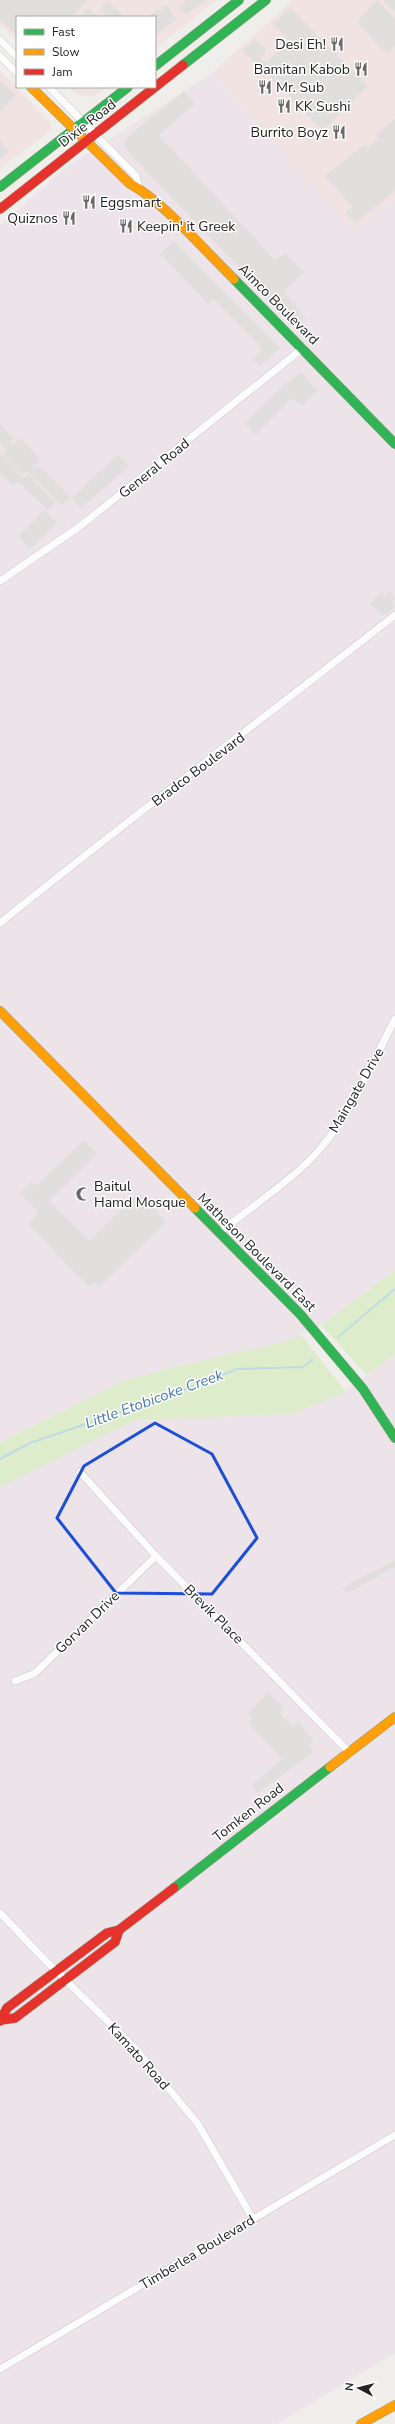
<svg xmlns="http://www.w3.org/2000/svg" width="395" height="2424" font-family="'Nunito Sans',sans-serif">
	<rect width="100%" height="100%" fill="#f0eeeb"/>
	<!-- commercial -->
	<g fill="#f1e3e1">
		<polygon points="0,0 216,0 155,49 155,17 17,17 17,41 0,25"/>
		<polygon points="293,0 395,0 395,197 355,232 212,73"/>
		<polygon points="0,71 51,123 49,132 0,169"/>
		<polygon points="68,87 106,87 93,97 76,94"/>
	</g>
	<!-- industrial -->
	<g fill="#ede4e9">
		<polygon points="212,73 355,231 395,197 395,1271 321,1325 285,1342 170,1368 122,1382 0,1442 0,225 68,166"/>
		<polygon points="395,1354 395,2353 277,2424 0,2424 0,1487 135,1420 291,1414 345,1392"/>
	</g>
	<!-- grass -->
	<g fill="#ddeccb">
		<polygon points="395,1271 395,1354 367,1375 321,1325"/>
		<polygon points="301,1335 346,1392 291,1414 135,1420 0,1487 0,1442 122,1382 170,1368 285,1342"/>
	</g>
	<!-- parking -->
	<g fill="#e0dfde">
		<polygon points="0,0 87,0 72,17 17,17 17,35 0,20"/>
		<polygon points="187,0 206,0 186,15 179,8"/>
		<polygon points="377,0 395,19 395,45 389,53 386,51 390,45 384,52 357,21"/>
		<polygon points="383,0 395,0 395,13"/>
		<polygon points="107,1 124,17 108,17 100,9"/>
		<polygon points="165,5 169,8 176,19 155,36 155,17 148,17 159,9 163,13 161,8"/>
		<polygon points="88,8 98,17 80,17"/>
		<polygon points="290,8 368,86 323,131 243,51 255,39 267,51 260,58 266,63 289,41 273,24"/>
		<polygon points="0,80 16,95 0,112"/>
		<polygon points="184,91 195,104 159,135 275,260 285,253 304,272 284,291 306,319 297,328 129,153 123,141"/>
		<polygon points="395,119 395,191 355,223 345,213 353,207 325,176 365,144 368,147 379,139 375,135"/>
		<polygon points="0,140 9,152 0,159"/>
		<polygon points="174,241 280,348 260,366 253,359 263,349 213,299 208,304 160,254"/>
		<polygon points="301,372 318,391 302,406 292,398 256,434 244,423 283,386"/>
		<polygon points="0,424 14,439 10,443 13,445 20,438 40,459 33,466 35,468 38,465 70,497 62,506 27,471 23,475 3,455 7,450 0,443"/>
		<polygon points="0,454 24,478 29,475 55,502 48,510 18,482 13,486 0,473"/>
		<polygon points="118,454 129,466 81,508 72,498"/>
		<polygon points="44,510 57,523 30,549 18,536"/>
		<polygon points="381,591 385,596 390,591 395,597 393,602 395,607 383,616 370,604"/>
		<polygon points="84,1140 97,1154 49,1201 90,1241 138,1193 166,1222 99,1287 94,1283 89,1287 28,1224 39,1212 20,1193 31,1182 36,1186"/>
		<polygon points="395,1560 395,1567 348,1593 342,1588"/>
		<polygon points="268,1692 284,1708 280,1713 293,1727 298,1722 314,1740 309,1745 313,1752 258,1793 251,1786 282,1759 248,1724 252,1717 248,1713"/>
	</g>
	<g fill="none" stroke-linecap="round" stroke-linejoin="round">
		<!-- stream -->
		<g stroke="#bfdbe3" stroke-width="2">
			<polyline points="338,1337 395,1289"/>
			<polyline points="0,1459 30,1443 171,1395 237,1369 303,1367 312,1360"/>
		</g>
		<defs>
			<g id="street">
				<polyline points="0,40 17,57"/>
				<polyline points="0,56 17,73"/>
				<polyline points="49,87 136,176 139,187"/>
				<polyline points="0,581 79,527 303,348"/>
				<path d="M0,923C130,818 264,718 395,615"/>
				<path d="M219,1233C248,1209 281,1188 309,1161C348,1122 370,1067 395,1019"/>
				<polyline points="80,1472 156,1556 350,1753"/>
				<polyline points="15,1681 35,1673 156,1556"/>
				<polyline points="0,1913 46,1961 135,2048 198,2124 253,2219"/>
				<polyline points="0,2369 395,2135"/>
			</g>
			<g id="fast">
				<polyline points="183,65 266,0"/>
				<polyline points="155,66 239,0"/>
				<polyline points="0,187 128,87"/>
				<polyline points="234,279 395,444"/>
				<polyline points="195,1208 300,1314 363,1389 395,1438"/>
				<polyline points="174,1888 330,1767"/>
			</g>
			<g id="slow">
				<path d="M31,87L129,183C164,202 204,250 234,279"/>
				<polyline points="0,1011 195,1208"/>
				<polyline points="330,1767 395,1717"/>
				<polyline points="361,2424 395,2405"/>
			</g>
			<g id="jam">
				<polyline points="0,209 183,65"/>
				<polyline points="1,2020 15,2018 115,1942 119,1930"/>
				<polyline points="0,2021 7,2008 107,1933 119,1930 174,1888"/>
			</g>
		</defs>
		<!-- street casing -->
		<use href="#street" stroke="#c9c8c7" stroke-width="8"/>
		<!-- fast casing -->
		<use href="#fast" stroke="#999a82" stroke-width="10"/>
		<!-- slow casing -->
		<use href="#slow" stroke="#999a82" stroke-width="10"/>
		<!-- jam casing -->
		<use href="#jam" stroke="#999a82" stroke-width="10"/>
		<!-- street -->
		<use href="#street" stroke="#fdfcfc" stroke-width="7"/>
		<!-- fast -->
		<use href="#fast" stroke="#30b455" stroke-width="9"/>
		<!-- slow -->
		<use href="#slow" stroke="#ff9f0a" stroke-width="9"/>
		<!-- jam -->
		<use href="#jam" stroke="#e5322d" stroke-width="9"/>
	</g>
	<!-- marked area -->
	<path fill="none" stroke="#1d4ed8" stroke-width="3" stroke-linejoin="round" d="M155,1423L212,1454L257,1538L212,1594L116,1593L57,1518L84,1466Z"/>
	<!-- icons -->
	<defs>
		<symbol id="restaurant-bare" viewBox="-9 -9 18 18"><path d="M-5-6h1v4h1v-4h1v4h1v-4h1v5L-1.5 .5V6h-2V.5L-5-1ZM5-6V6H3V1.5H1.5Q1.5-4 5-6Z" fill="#6a6968" stroke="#fff" stroke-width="2.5" paint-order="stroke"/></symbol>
		<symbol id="mosque-bare" viewBox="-9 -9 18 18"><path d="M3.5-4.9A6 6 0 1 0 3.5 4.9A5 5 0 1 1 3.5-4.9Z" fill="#6a6968" stroke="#fff" stroke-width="2.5" paint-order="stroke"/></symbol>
	</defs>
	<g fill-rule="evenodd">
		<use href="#restaurant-bare" x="327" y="34" width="20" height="20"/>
		<use href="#restaurant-bare" x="351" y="59" width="20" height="20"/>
		<use href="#restaurant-bare" x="255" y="77" width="20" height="20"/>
		<use href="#restaurant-bare" x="274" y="96" width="20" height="20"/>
		<use href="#restaurant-bare" x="329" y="122" width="20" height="20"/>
		<use href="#restaurant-bare" x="79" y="192" width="20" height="20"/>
		<use href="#restaurant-bare" x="59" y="208" width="20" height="20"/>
		<use href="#restaurant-bare" x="116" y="216" width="20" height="20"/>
		<use href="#mosque-bare" x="73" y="1184" width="20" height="20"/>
	</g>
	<g text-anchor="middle" stroke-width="3" stroke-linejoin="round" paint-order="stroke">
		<!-- poi labels -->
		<g font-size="14" fill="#222" stroke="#fff" text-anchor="start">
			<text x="326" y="49" text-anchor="end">Desi Eh!</text>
			<text x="350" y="74" text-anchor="end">Bamitan Kabob</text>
			<text x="276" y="92">Mr. Sub</text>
			<text x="295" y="111">KK Sushi</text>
			<text x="328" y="137" text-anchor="end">Burrito Boyz</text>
			<text x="100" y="207">Eggsmart</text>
			<text x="58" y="223" text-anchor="end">Quiznos</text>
			<text x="137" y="231">Keepin' it Greek</text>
			<text x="94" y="1191">Baitul<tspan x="94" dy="16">Hamd Mosque</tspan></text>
		</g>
		<!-- street labels -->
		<g font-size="14" fill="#222" stroke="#fff">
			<text transform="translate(87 123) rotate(-38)" y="5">Dixie Road</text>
			<text transform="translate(279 304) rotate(45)" y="5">Aimco Boulevard</text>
			<text transform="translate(154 468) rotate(-39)" y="5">General Road</text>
			<text transform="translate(198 769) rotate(-37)" y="5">Bradco Boulevard</text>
			<text transform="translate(356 1090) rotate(-60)" y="5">Maingate Drive</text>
			<text transform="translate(257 1252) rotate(45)" y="5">Matheson Boulevard East</text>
			<text transform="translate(214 1614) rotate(45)" y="5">Brevik Place</text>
			<text transform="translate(87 1622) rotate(-44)" y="5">Gorvan Drive</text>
			<text transform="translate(248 1812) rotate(-38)" y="5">Tomken Road</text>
			<text transform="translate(139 2056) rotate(48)" y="5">Kamato Road</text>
			<text transform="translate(197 2252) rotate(-31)" y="5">Timberlea Boulevard</text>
		</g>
		<!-- water labels -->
		<g font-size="15" font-style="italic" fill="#4a7aab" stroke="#fff">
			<text transform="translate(154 1399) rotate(-20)" y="5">Little Etobicoke Creek</text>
		</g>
	</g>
	<!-- legend -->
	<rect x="16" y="16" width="140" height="72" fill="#ffffff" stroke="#a7a7a7"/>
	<rect x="24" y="29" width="20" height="6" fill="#30b455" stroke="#a7a7a7"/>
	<text x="52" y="36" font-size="12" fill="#222222">Fast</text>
	<rect x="24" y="49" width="20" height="6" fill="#ff9f0a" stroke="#a7a7a7"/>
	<text x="52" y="56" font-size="12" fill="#222222">Slow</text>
	<rect x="24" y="69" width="20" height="6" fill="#e5322d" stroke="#a7a7a7"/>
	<text x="52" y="76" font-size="12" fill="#222222">Jam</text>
	<!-- north arrow -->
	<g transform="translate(359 2388) rotate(277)" stroke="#ffffff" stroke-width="3" paint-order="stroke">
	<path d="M0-3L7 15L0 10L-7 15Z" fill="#222222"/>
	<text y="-6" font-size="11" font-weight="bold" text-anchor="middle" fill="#222222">N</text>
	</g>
</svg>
